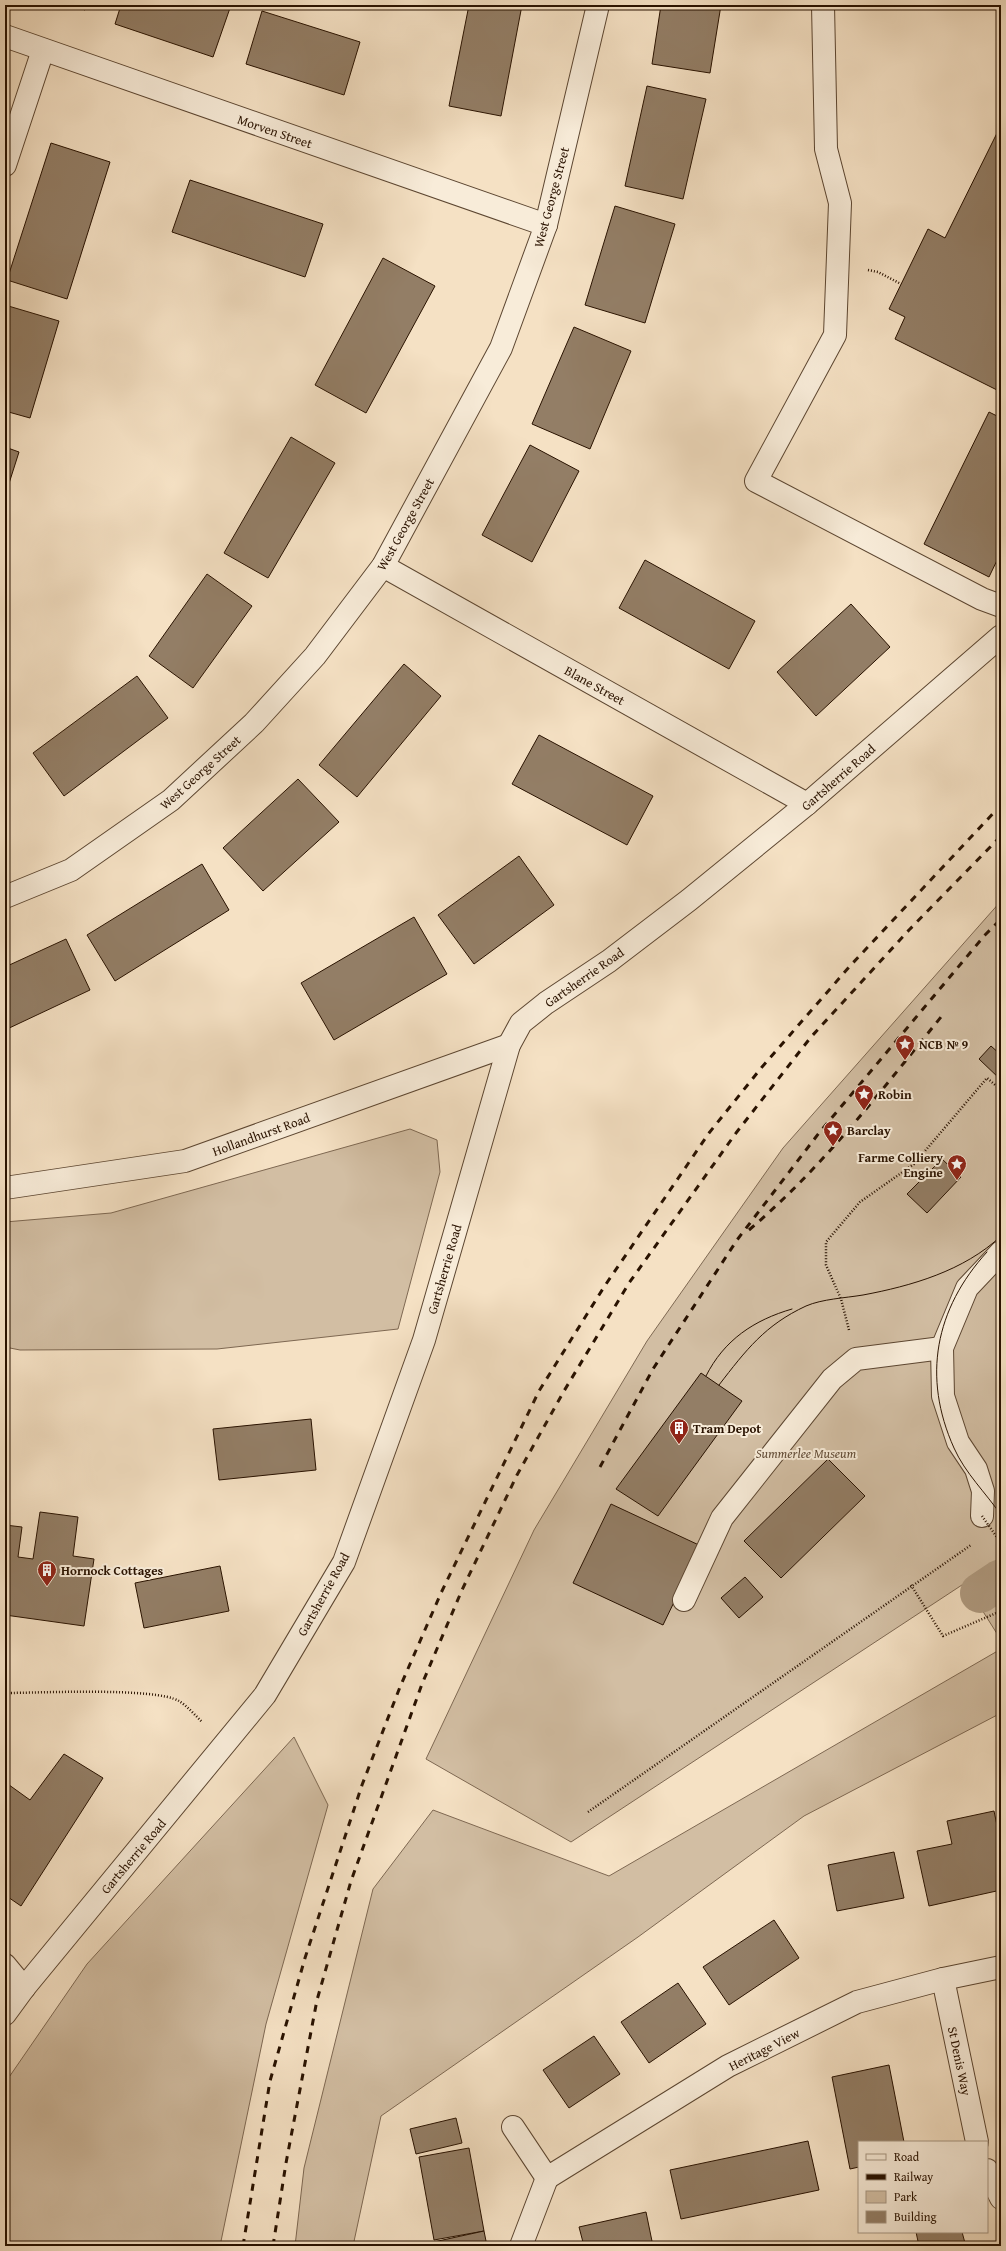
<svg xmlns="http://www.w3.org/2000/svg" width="1006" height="2251" font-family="'Gentium Book Plus',serif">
	<rect width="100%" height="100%" fill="#f5e1c4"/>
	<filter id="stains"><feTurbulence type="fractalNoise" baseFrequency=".005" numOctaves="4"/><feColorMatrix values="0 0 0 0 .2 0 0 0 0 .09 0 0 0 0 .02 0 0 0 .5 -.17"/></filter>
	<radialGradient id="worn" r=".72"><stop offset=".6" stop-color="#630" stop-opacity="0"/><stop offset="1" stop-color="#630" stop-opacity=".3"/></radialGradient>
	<!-- green -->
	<g fill="#d2bea3" stroke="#7e6852">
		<polygon points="1001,901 1001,1640 965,1583 571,1842 426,1759 534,1530 647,1341 783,1148"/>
		<polygon points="410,1129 437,1140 440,1172 398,1329 217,1349 20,1350 5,1347 5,1222 111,1213"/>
		<polygon points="1001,1649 1001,1713 804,1816 638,1937 381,2116 353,2246 295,2246 304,2168 373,1889 433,1810 609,1876"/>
		<polygon points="294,1737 328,1805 266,2024 220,2246 5,2246 5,2083 87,1964"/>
	</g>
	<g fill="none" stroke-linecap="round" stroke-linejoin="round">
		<!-- canal -->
		<polyline stroke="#b09b81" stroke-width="40" points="980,1593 1001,1579"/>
	</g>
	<!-- building -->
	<g fill="#937e66" stroke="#291200">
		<polygon points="70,5 87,5 85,10"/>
		<polygon points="121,5 220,5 230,8 213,57 115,24"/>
		<polygon points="469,5 522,5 501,116 449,106"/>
		<polygon points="661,5 721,5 710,73 652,64"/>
		<polygon points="262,11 360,42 344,95 246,64"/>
		<polygon points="647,86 706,99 683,199 625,186"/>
		<polygon points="1001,125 1001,392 895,339 905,317 889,309 928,229 945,238"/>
		<polygon points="51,143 110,162 67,299 7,280"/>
		<polygon points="190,180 323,224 305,277 172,232"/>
		<polygon points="615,206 675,224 645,323 585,305"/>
		<polygon points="383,258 435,286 366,413 315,385"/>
		<polygon points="5,305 59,321 30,418 5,411"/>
		<polygon points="574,327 631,351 590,449 532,424"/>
		<polygon points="989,412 1001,418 1001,552 989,577 924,544"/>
		<polygon points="291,437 335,463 268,578 224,553"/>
		<polygon points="530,445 579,471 532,562 482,535"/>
		<polygon points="5,447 19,452 5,496"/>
		<polygon points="645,560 755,621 729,669 619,608"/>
		<polygon points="207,574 252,606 193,688 149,656"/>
		<polygon points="851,604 890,647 816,716 777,672"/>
		<polygon points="404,664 441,696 357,797 319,765"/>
		<polygon points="137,676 168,718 64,796 33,753"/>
		<polygon points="539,735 653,796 627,845 512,784"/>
		<polygon points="298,779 339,822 263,891 223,848"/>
		<polygon points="519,856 554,905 474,964 438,915"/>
		<polygon points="202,864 229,910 115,981 87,935"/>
		<polygon points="414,917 447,974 334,1040 301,983"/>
		<polygon points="66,939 90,990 5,1030 5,967"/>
		<polygon points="991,1046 1001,1055 1001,1080 979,1059"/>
		<polygon points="942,1159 961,1177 927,1213 907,1194"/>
		<polygon points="701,1373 742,1401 658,1516 616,1489"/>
		<polygon points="311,1419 316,1470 219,1480 213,1429"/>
		<polygon points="828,1459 865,1496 781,1578 744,1541"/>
		<polygon points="611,1504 701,1546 663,1625 573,1583"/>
		<polygon points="40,1512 78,1517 73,1556 94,1559 84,1626 5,1615 5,1525 22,1527 18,1557 33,1559"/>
		<polygon points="220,1566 229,1611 144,1628 135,1583"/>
		<polygon points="745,1577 763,1597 739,1618 721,1598"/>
		<polygon points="64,1754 103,1778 21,1906 5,1895 5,1782 30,1800"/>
		<polygon points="994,1811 1001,1845 1001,1890 929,1906 917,1851 952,1844 947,1821"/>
		<polygon points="894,1852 904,1898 837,1911 828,1865"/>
		<polygon points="774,1920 799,1958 729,2005 703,1967"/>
		<polygon points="678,1983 706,2024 649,2063 621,2022"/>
		<polygon points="594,2036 620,2074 569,2108 543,2070"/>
		<polygon points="889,2065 904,2142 859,2142 859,2167 850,2169 832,2077"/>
		<polygon points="456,2118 462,2143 416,2154 410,2129"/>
		<polygon points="808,2141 819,2190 681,2219 670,2170"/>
		<polygon points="469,2148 484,2231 434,2240 419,2157"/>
		<polygon points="646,2212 653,2246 584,2246 579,2227"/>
		<polygon points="484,2231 487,2246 429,2246 429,2243"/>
		<polygon points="916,2232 962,2232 965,2243 949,2246 919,2246"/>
	</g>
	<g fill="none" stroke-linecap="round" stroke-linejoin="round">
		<defs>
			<g id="minor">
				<polyline points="823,5 826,149 840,203 835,335 756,481 982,599 1001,606"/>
				<polyline points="5,36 546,225"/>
				<polyline points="5,165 43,50"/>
				<polyline points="383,566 807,804"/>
				<polyline points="5,897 71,870 171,800 254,723 315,656 383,566 501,348 546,225 598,5"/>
				<polyline points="5,1188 185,1161 509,1045"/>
				<polyline points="982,1516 983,1491 976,1469 958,1442 943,1396 942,1348 967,1288 1001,1252"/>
				<polyline points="684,1600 722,1518 832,1379 856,1359 942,1348"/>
				<polyline points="5,1965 24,1988"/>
				<polyline points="943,1979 977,2142"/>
				<polyline points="5,2014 24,1988 265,1695 344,1562 424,1340 509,1045 521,1023 546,1003 609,961 689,900 807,804 1001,636"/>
				<polyline points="513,2127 547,2178 728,2066 857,2002 943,1979 1001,1967"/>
				<polyline points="987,2170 1001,2198"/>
				<polyline points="521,2246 547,2178"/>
			</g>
		</defs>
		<!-- minor casing -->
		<use href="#minor" stroke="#5c4631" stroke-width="24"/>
		<!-- path -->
		<g stroke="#291200" stroke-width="2.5" stroke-dasharray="1 2" stroke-linecap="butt">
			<polyline points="868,270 878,272 901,284"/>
			<polyline points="849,1330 841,1299 826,1265 826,1242 860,1202 914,1164 987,1078 1001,1090"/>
			<polyline points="911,1585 943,1636 1001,1611"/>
			<path d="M5,1693C38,1693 155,1687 179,1701C187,1706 195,1715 202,1722"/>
			<polyline points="588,1812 971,1545"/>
		</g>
		<!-- minor -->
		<use href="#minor" stroke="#f8ecd9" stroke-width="22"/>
		<!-- tram -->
		<g stroke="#291200" stroke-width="1">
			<path d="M987,1252C935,1309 922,1377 954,1448C965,1473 986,1493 1001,1515"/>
			<path d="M706,1376C724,1340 754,1320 792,1309"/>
			<path d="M719,1385C746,1350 765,1325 806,1306C822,1299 845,1298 863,1295C911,1286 964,1271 1001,1236"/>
		</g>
		<!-- rail -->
		<g stroke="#291200" stroke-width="3" stroke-dasharray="7 7" stroke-linecap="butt">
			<path d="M749,1230C822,1168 881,1091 941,1017"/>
			<polyline points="600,1467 653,1369 737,1240 819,1133 985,935 1001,919"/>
			<polyline points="243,2246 270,2081 305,1958 362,1785 400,1687 441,1593 539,1391 604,1287 709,1133 762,1067 850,966 1001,805"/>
			<polyline points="273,2246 286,2163 317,2000 351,1881 422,1684 462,1590 517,1475 564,1391 629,1283 736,1133 811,1037 909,930 1001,836"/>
		</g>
		<!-- path-bridge -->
		<polyline stroke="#291200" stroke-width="2.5" stroke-dasharray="1 2" stroke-linecap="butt" points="982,1516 1001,1543"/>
	</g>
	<!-- icons -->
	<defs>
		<symbol id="sight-pin" viewBox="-11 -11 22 30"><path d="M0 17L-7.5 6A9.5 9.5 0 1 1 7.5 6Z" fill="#8f2418" stroke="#f8ecd9"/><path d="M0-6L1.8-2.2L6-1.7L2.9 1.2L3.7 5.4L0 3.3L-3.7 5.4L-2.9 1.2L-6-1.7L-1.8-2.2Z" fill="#fff"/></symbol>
		<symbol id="building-pin" viewBox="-11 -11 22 30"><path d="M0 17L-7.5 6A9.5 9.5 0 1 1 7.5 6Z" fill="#8f2418" stroke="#f8ecd9"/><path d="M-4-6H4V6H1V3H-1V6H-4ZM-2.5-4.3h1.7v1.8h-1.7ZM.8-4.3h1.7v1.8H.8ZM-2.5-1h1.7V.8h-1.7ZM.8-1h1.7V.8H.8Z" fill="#fff"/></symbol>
	</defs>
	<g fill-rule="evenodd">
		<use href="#sight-pin" x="894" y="1033" width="22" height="30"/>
		<use href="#sight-pin" x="853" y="1083" width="22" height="30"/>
		<use href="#sight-pin" x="822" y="1119" width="22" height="30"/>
		<use href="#sight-pin" x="946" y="1153" width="22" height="30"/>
		<use href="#building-pin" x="668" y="1417" width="22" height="30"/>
		<use href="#building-pin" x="36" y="1559" width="22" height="30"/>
	</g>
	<g text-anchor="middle" stroke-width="4" stroke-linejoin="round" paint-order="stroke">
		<!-- street labels -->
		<g font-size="13" fill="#291200" stroke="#f8ecd9">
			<text transform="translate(275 131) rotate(19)" y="5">Morven Street</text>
			<text transform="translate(551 197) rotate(-75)" y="5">West George Street</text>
			<text transform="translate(405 524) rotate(-61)" y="5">West George Street</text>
			<text transform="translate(595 685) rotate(29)" y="5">Blane Street</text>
			<text transform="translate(200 772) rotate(-42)" y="5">West George Street</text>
			<text transform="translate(838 777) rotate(-41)" y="5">Gartsherrie Road</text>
			<text transform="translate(584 977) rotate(-35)" y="5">Gartsherrie Road</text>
			<text transform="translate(261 1134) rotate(-20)" y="5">Hollandhurst Road</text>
			<text transform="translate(444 1269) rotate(-74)" y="5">Gartsherrie Road</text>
			<text transform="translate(323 1594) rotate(-61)" y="5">Gartsherrie Road</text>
			<text transform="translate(133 1856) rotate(-50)" y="5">Gartsherrie Road</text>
			<text transform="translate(764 2049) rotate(-27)" y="5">Heritage View</text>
			<text transform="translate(960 2061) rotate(78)" y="5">St Denis Way</text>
		</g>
		<!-- poi labels -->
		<g font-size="13" font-weight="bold" fill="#291200" stroke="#f8ecd9" text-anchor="start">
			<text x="919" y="1049">NCB № 9</text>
			<text x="878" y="1099">Robin</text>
			<text x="847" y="1135">Barclay</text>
			<text x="943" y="1162" text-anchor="end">Farme Colliery<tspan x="943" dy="15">Engine</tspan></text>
			<text x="693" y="1433">Tram Depot</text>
			<text x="61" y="1575">Hornock Cottages</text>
		</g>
		<!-- park labels -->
		<g font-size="13" font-style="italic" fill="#644e39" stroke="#f8ecd9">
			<text x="806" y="1458">Summerlee Museum</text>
		</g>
	</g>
	<!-- margin -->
	<rect width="1006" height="2251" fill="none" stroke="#f5e1c4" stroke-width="20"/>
	<rect x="6" y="6" width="994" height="2239" fill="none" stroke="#291200" stroke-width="2"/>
	<rect x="10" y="10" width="986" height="2231" fill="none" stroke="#291200"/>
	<!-- legend -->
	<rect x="858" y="2141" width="130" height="92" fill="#f8ecd9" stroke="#a59582"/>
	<rect x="866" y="2154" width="20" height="6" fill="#f8ecd9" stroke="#a59582"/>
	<text x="894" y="2161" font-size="12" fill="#291200">Road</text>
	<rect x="866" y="2174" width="20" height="6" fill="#291200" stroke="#a59582"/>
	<text x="894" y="2181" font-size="12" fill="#291200">Railway</text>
	<rect x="866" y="2191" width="20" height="12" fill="#d2bea3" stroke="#a59582"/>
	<text x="894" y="2201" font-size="12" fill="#291200">Park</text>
	<rect x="866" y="2211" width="20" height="12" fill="#937e66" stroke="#a59582"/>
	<text x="894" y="2221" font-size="12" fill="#291200">Building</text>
	<rect width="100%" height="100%" filter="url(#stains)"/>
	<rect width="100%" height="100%" fill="url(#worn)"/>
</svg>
